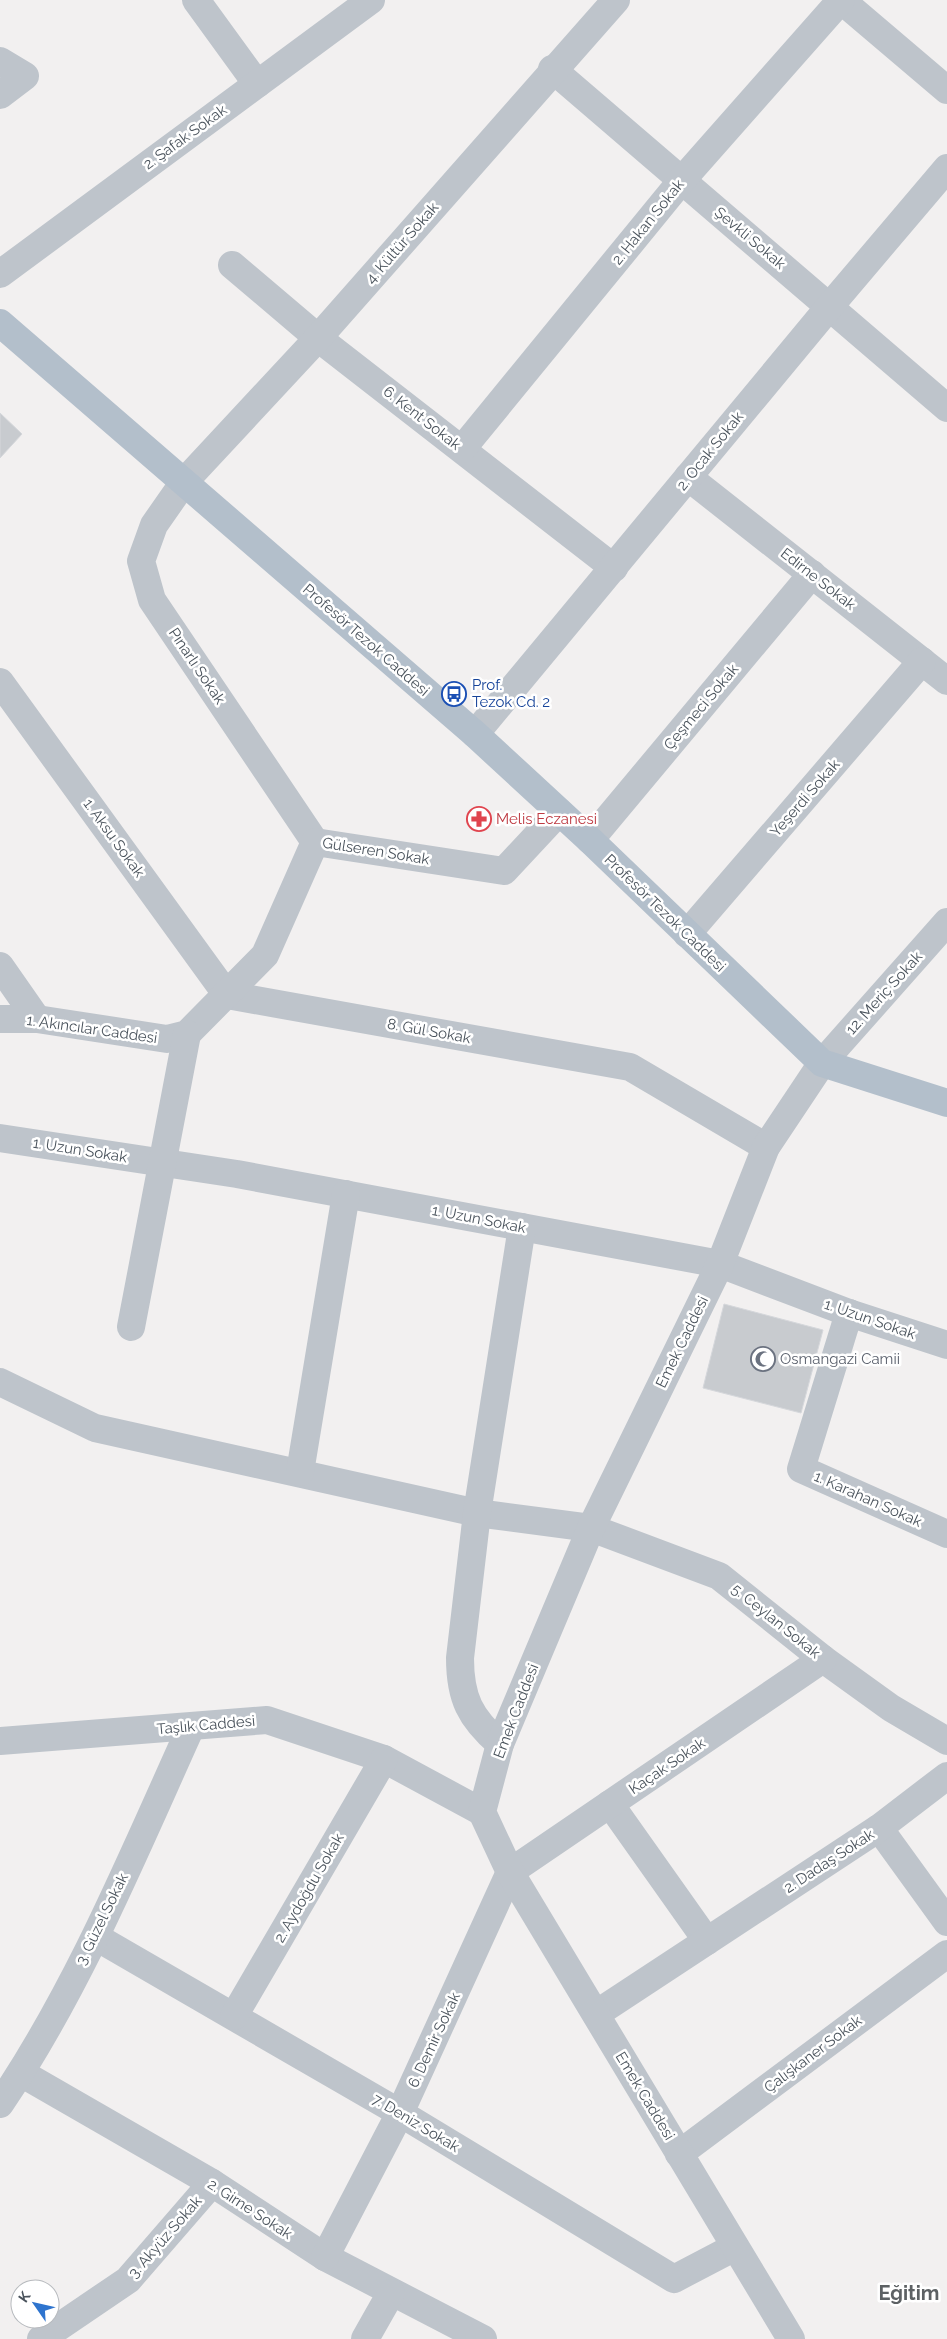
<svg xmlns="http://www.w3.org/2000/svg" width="947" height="2339" font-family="Raleway,sans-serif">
	<rect width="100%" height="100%" fill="#f2f0f0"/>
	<!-- building -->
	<g fill="#c8cbcf" stroke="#d5d7db">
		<polygon points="0,413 22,434 0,458"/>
		<polygon points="724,1304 823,1330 801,1413 703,1388"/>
	</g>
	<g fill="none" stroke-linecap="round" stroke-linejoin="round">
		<!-- minor -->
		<g stroke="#bec4cb" stroke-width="28">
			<polyline points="196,0 257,84"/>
			<polyline points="841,0 947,90"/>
			<polyline points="0,61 25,76 0,95"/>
			<polyline points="552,69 947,408"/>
			<polyline points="232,265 318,338 614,568"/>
			<polyline points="0,274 371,0"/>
			<polyline points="462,449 682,180 841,0"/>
			<polyline points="688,477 947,681"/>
			<polyline points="0,682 227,995"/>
			<polyline points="475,734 830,306 947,168"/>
			<polyline points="590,840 812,574"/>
			<polyline points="315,842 152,600 141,561 154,525 184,482 318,338 616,0"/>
			<polyline points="687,934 922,661"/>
			<polyline points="0,966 37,1019"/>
			<polyline points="227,995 630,1067 766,1147"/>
			<polyline points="0,1019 37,1019 167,1039 187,1034 265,955 315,842 504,871 559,812"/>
			<polyline points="0,1138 237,1174 720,1264 849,1313 947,1345"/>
			<polyline points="849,1313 801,1469 947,1534"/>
			<polyline points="131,1327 187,1034"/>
			<polyline points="0,1382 95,1428 477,1513 591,1528 719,1576 823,1659 891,1708 947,1741"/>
			<polyline points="300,1472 346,1194"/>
			<polyline points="0,1741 267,1720 384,1759 482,1812"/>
			<path d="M500,1744C470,1718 460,1698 460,1658L477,1513L522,1227"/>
			<polyline points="610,1804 707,1941"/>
			<polyline points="879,1828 947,1922"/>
			<polyline points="96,1937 400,2113 674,2279 735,2247"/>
			<polyline points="596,2014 879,1828 947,1776"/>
			<polyline points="234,2016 384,1759"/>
			<polyline points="21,2073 212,2183 325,2257 483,2339"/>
			<path d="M0,2104C79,1987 133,1855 191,1727"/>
			<polyline points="679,2154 947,1954"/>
			<polyline points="325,2257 400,2113 510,1872 823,1659"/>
			<polyline points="41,2339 128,2280 212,2183"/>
			<polyline points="365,2339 391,2293"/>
			<polyline points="791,2339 510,1872 482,1812 500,1744 591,1528 720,1264 766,1147 822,1063 947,922"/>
		</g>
		<!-- major -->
		<polyline stroke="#b3bfcb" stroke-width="28" points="0,323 475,734 590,840 822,1063 947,1103"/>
	</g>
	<!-- icons -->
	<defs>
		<symbol id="bus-ring" viewBox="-11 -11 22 22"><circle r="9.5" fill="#fff" stroke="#1a4fb4" stroke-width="1.5"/><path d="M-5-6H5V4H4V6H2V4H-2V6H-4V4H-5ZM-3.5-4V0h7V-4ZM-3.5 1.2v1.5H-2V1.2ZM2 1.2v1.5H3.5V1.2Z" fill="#1a4fb4"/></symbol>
		<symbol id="pharmacy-ring" viewBox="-11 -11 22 22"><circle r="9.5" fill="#fff" stroke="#e0444e" stroke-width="1.5"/><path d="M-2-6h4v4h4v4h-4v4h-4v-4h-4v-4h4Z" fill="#e0444e"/></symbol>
		<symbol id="mosque-ring" viewBox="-11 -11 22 22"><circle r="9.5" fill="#fff" stroke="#6b7280" stroke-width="1.5"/><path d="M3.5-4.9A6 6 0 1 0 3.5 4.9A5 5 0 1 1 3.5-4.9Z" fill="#6b7280"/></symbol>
	</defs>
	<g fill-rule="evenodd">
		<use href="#bus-ring" x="440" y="680" width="28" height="28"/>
		<use href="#pharmacy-ring" x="465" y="805" width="28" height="28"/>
		<use href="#mosque-ring" x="749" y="1345" width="28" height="28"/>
	</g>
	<g text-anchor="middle" stroke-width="5" stroke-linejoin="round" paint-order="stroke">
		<!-- street labels -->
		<g font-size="15" fill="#4a535c" stroke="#fff">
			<text transform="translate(185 137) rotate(-36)" y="5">2. Şafak Sokak</text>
			<text transform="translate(648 222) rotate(-51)" y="5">2. Hakan Sokak</text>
			<text transform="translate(750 238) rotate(40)" y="5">Şevkli Sokak</text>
			<text transform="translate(402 243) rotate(-49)" y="5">4. Kültür Sokak</text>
			<text transform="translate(422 418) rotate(38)" y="5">6. Kent Sokak</text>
			<text transform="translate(710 451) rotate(-51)" y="5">2. Ocak Sokak</text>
			<text transform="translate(818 579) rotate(38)" y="5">Edirne Sokak</text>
			<text transform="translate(366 640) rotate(41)" y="5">Profesör Tezok Caddesi</text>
			<text transform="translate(197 666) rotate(56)" y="5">Pınarlı Sokak</text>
			<text transform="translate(701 707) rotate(-50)" y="5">Çeşmeci Sokak</text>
			<text transform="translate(805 798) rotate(-49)" y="5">Yeşerdi Sokak</text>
			<text transform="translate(114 838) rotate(54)" y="5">1. Aksu Sokak</text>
			<text transform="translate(376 851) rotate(9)" y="5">Gülseren Sokak</text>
			<text transform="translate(665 913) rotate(44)" y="5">Profesör Tezok Caddesi</text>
			<text transform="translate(884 993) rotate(-48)" y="5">12. Meriç Sokak</text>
			<text transform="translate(92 1029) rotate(8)" y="5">1. Akıncılar Caddesi</text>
			<text transform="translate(429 1031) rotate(10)" y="5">8. Gül Sokak</text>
			<text transform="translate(80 1150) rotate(9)" y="5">1. Uzun Sokak</text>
			<text transform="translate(479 1219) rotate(11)" y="5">1. Uzun Sokak</text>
			<text transform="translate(870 1319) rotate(19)" y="5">1. Uzun Sokak</text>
			<text transform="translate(682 1342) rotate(-64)" y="5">Emek Caddesi</text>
			<text transform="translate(868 1499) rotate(24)" y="5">1. Karahan Sokak</text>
			<text transform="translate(776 1621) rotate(39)" y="5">5. Ceylan Sokak</text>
			<text transform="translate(516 1711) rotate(-69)" y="5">Emek Caddesi</text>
			<text transform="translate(206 1725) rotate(-5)" y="5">Taşlık Caddesi</text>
			<text transform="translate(667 1766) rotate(-34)" y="5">Kaçak Sokak</text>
			<text transform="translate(829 1861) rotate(-33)" y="5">2. Dadaş Sokak</text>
			<text transform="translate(309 1888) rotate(-60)" y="5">2. Aydoğdu Sokak</text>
			<text transform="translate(102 1919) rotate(-64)" y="5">3. Güzel Sokak</text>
			<text transform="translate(434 2040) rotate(-65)" y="5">6. Demir Sokak</text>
			<text transform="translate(813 2054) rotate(-37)" y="5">Çalışkaner Sokak</text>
			<text transform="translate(645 2096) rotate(59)" y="5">Emek Caddesi</text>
			<text transform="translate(416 2123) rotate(31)" y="5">7. Deniz Sokak</text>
			<text transform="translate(250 2209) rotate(33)" y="5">2. Girne Sokak</text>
			<text transform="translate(165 2237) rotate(-49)" y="5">3. Akyüz Sokak</text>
		</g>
		<!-- transit labels -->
		<g font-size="15" fill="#164399" stroke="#fff" text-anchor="start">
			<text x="472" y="690">Prof.<tspan x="472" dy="17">Tezok Cd. 2</tspan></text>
		</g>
		<!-- health labels -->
		<g font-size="15" fill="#be3a42" stroke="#fff" text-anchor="start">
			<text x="496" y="824">Melis Eczanesi</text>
		</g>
		<!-- worship labels -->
		<g font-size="15" fill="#5b616d" stroke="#fff" text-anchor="start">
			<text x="780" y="1364">Osmangazi Camii</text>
		</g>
		<!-- district labels -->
		<g font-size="20" font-weight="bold" fill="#5d6164" stroke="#fff">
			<text x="909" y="2300">Eğitim</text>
		</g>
	</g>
	<!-- north arrow -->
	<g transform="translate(35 2304) rotate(304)"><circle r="24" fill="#ffffff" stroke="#b7babe"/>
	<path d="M0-4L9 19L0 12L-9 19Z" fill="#2e74ce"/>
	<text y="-8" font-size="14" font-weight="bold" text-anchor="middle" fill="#4a535c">K</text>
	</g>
</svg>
